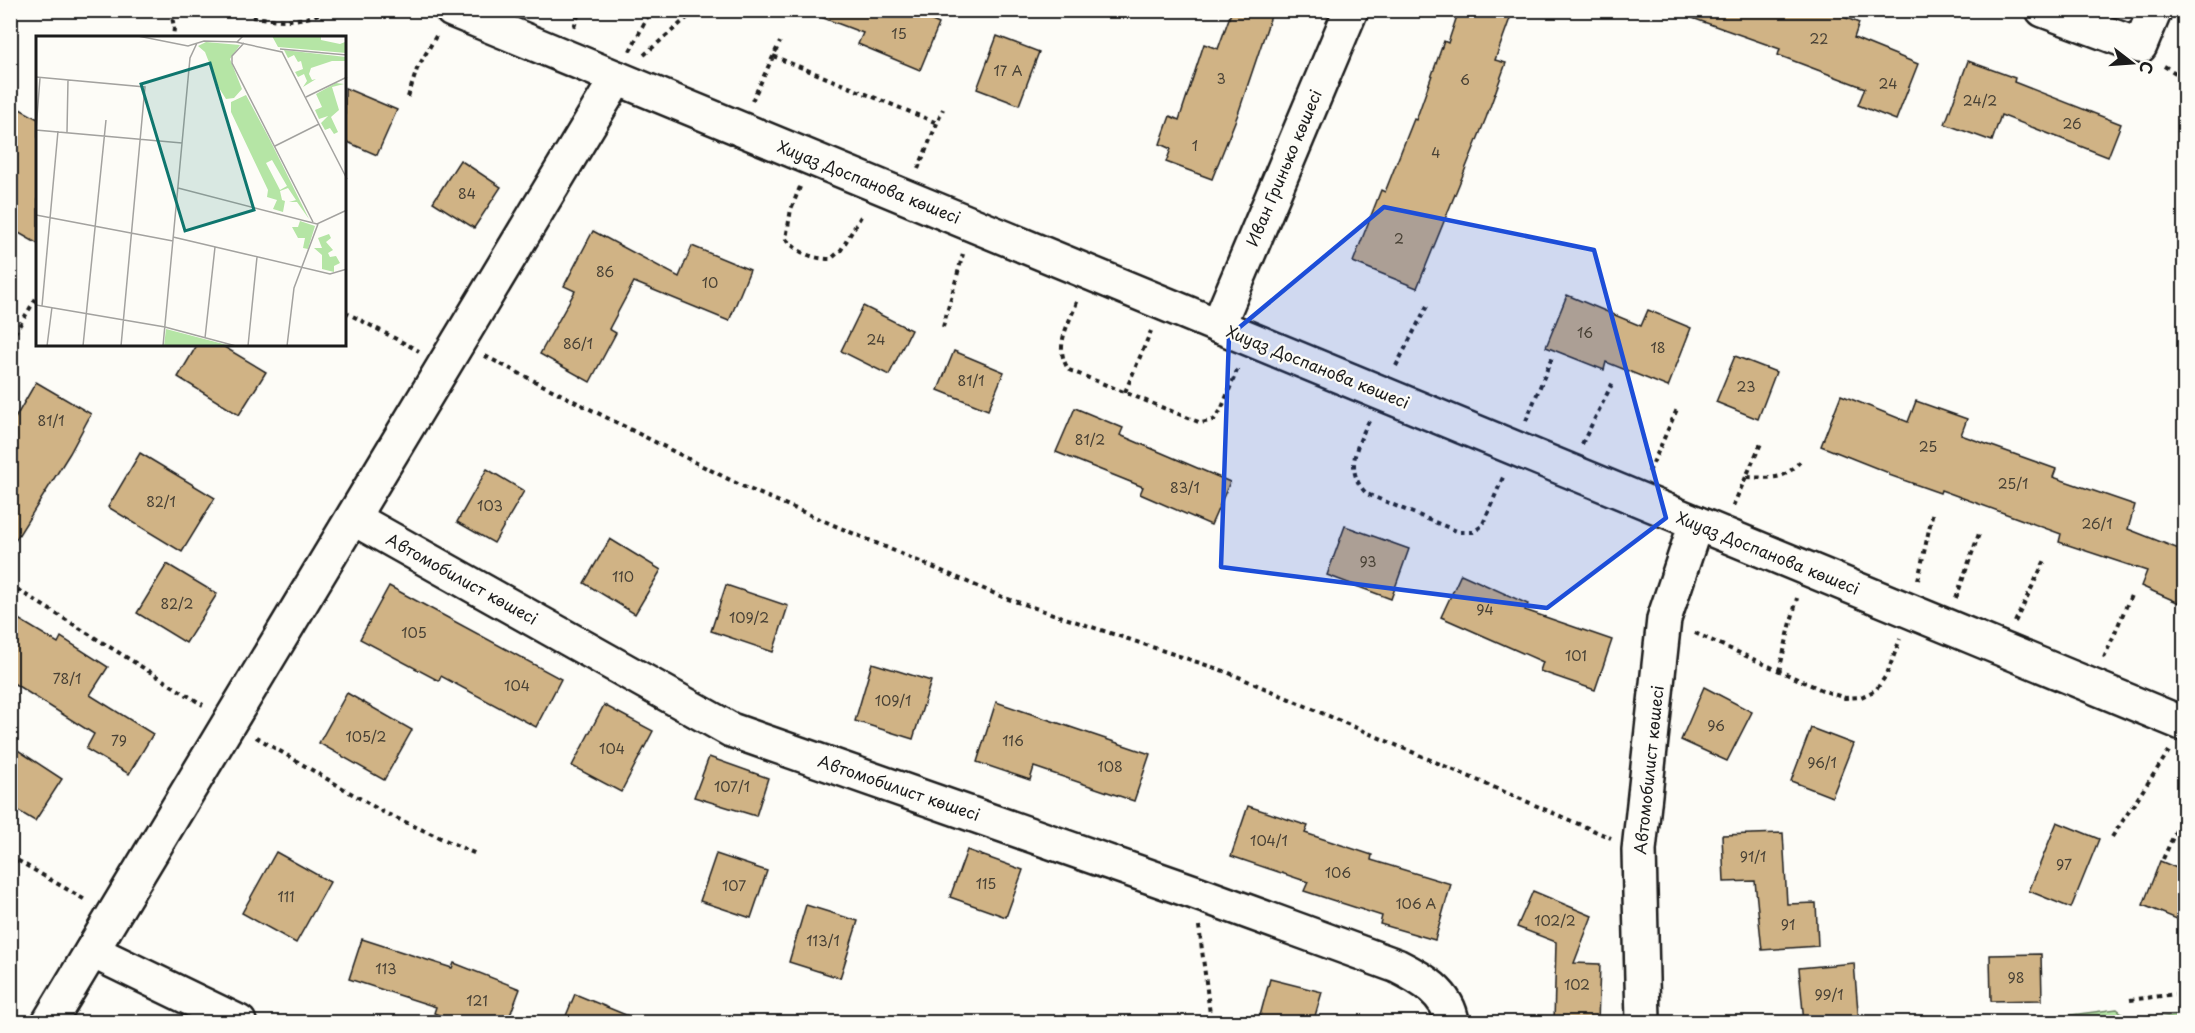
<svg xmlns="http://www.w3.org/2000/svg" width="2195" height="1033" font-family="'Playpen Sans',sans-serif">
	<rect width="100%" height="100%" fill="#fdfcf7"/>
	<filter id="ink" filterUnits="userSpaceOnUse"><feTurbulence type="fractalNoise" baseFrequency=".0167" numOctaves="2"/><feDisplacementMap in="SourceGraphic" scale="12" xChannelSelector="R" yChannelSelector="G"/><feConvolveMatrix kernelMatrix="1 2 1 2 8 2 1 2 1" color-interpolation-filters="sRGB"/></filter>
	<g filter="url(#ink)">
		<!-- green -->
		<polygon fill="#b5e5a5" stroke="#688060" stroke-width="1.5" points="2117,1009 2132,1021 2184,1015 2184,1022 2018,1022"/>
		<!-- building -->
		<g fill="#d0b385" stroke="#1c1c1c" stroke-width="1.5">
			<polygon points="810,10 907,10 939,24 920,70 858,44 863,33 810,13"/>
			<polygon points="1232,10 1273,10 1238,114 1212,179 1166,162 1171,149 1160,144 1170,116 1179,120 1204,44 1218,49"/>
			<polygon points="1459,10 1513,10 1495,60 1506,63 1486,118 1417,288 1353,262 1381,190 1385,192 1414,119 1416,120 1444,41 1448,43"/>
			<polygon points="1682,10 1826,10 1859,23 1854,38 1918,64 1896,120 1858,105 1865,88 1778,55 1780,49 1681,14"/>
			<polygon points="997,36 1039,52 1019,105 977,89"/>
			<polygon points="1968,61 2015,78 2014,82 2121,124 2108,157 2001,115 1992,141 1945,124"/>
			<polygon points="345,88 397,110 377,155 345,141"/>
			<polygon points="18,108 38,119 38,244 10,228 10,121"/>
			<polygon points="460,160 501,187 474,228 433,202"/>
			<polygon points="593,231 679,277 692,246 750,270 729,321 634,282 609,329 616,333 590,382 540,354 575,291 564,286"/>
			<polygon points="1567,295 1641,326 1648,310 1691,328 1668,387 1606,362 1604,370 1546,347"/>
			<polygon points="863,306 911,330 889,375 841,351"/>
			<polygon points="197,345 221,345 266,372 239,415 178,377"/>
			<polygon points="954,351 1004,372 988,410 938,390"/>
			<polygon points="1735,356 1776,372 1758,419 1716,402"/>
			<polygon points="36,382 91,414 70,453 10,549 10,427"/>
			<polygon points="1841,395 1908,422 1916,401 1967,419 1961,435 2056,469 2053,477 2135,505 2128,529 2184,551 2184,605 2141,586 2147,571 2059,542 2061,534 1941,490 1940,493 1889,475 1889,473 1821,446"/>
			<polygon points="1075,408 1123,428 1120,435 1230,482 1211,525 1140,494 1143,487 1056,452"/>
			<polygon points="140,453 215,498 182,552 108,507"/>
			<polygon points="487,469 524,491 494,543 457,522"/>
			<polygon points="1345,526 1409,549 1391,599 1327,575"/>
			<polygon points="610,539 661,570 635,614 584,583"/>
			<polygon points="167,564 217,594 186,643 137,613"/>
			<polygon points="1461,574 1528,604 1525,610 1612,640 1595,690 1540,671 1543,662 1441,617"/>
			<polygon points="726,585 788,606 773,652 711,631"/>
			<polygon points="389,586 561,679 536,727 441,676 439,681 360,639"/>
			<polygon points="10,614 58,643 61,637 108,667 90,695 153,734 129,774 86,749 94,734 10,681"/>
			<polygon points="872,663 931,681 913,739 855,721"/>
			<polygon points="1704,687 1752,712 1727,761 1681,740"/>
			<polygon points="347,693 412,730 384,780 319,743"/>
			<polygon points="996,702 1150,754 1134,801 1034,767 1030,780 977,762"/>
			<polygon points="604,705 653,731 621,792 572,766"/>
			<polygon points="1811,728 1853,744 1832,797 1791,781"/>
			<polygon points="10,745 62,779 35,821 10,806"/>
			<polygon points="709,757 768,778 756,816 694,797"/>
			<polygon points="1248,806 1308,826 1305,833 1372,855 1371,860 1451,884 1435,940 1380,924 1382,916 1304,891 1308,882 1231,856"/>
			<polygon points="2057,822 2099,839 2071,908 2029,891"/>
			<polygon points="1783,833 1787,904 1816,903 1818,946 1762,950 1755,881 1724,882 1722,835"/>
			<polygon points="967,850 1023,870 1006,917 950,897"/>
			<polygon points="276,852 330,882 296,943 242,913"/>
			<polygon points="716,854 767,871 751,918 700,901"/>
			<polygon points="2160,861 2184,871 2184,922 2143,905"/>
			<polygon points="1533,891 1592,916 1574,963 1600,964 1598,1023 1554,1023 1556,942 1517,927"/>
			<polygon points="806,905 858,921 840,978 789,962"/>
			<polygon points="362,939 452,968 454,963 520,989 507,1023 458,1023 434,1013 436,1007 349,979"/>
			<polygon points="2041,954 2042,1000 1991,1001 1990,955"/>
			<polygon points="1854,963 1859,1023 1804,1023 1799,968"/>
			<polygon points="1270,979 1322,992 1313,1023 1258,1023"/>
			<polygon points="575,994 643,1022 643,1023 563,1023"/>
		</g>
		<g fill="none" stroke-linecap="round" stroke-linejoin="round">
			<defs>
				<g id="minor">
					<polyline points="2043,10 2140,46 2155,10"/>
					<polyline points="1218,326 1351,10"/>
					<path d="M353,518L731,730L1194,892L1397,966C1421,978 1448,993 1452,1022"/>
					<polyline points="92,951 239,1022"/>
					<polyline points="49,1022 617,78"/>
					<polyline points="1643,1022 1639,850 1664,619 1696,523"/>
				</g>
				<polyline id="major" points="452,10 2184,724"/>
			</defs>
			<!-- minor casing -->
			<use href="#minor" stroke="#1c1c1c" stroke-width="38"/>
			<!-- major casing -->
			<use href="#major" stroke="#1c1c1c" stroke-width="38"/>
			<!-- path -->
			<g stroke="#1c1c1c" stroke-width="4" stroke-dasharray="4.5 4.5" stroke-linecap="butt">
				<polyline points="171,10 174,28 173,38"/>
				<path d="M252,17C279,20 302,24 327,10"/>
				<polyline points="574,27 580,10"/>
				<polyline points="630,51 651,10"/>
				<polyline points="644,55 696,10"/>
				<polyline points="773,56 937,123"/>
				<polyline points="2164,66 2184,78"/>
				<polyline points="408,97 417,69 436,36"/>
				<polyline points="752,101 780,42"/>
				<polyline points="918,169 943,109"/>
				<path d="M800,187L791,209L786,239C798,253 813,259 831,259L841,250L863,213"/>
				<path d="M1077,302C1068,326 1053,347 1069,370L1201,423L1214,420L1221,410L1238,368"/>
				<polyline points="345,312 419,351"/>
				<polyline points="943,327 963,254"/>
				<polyline points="10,341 38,295"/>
				<polyline points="485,356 742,486 1005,598 1227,672 1611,838"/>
				<polyline points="1396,366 1428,304"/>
				<polyline points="1125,392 1151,331"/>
				<path d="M1369,421C1356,447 1344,471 1367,494L1459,532H1473L1482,526L1504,475"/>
				<polyline points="1526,421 1553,355"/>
				<polyline points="1582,444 1614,380"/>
				<polyline points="1649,472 1678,407"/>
				<path d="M1747,477C1775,478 1784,481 1803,458"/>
				<polyline points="1733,506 1762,441"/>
				<polyline points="1918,580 1933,511"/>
				<polyline points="10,585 203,705"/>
				<polyline points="1956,598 1980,531"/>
				<polyline points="2015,622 2046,558"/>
				<polyline points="1695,633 1822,690 1845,698 1861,697 1876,690 1887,674 1900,639"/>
				<polyline points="2104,658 2132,593"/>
				<polyline points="1779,671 1797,598"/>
				<polyline points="256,737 383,812 476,854"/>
				<polyline points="2112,837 2169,751"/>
				<polyline points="10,856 87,901"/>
				<polyline points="2163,859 2184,813"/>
				<polyline points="1199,926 1211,1022"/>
				<polyline points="2130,1000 2184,993"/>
			</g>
			<!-- minor -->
			<use href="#minor" stroke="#fdfcf7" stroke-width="33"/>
			<!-- major -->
			<use href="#major" stroke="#fdfcf7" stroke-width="33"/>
		</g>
	</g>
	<!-- marked area -->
	<path fill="#1d4ed8" fill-opacity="0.2" stroke="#1d4ed8" stroke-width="4.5" stroke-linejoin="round" d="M1384,207L1594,250L1666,518L1547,608L1221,567L1229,336Z"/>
	<g text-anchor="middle" stroke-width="4.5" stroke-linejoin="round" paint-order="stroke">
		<!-- number labels -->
		<g font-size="14" fill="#494236">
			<text x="899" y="39">15</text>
			<text x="1819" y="44">22</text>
			<text x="1008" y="76">17 А</text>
			<text x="1221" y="84">3</text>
			<text x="1465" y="85">6</text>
			<text x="1888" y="89">24</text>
			<text x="1980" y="106">24/2</text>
			<text x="2072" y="129">26</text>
			<text x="1195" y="151">1</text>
			<text x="1436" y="158">4</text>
			<text x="467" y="199">84</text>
			<text x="1399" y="244">2</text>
			<text x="605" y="277">86</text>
			<text x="710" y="288">10</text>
			<text x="1585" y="338">16</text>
			<text x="876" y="345">24</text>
			<text x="578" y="349">86/1</text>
			<text x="1658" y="353">18</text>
			<text x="971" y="386">81/1</text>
			<text x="1746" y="392">23</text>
			<text x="51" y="426">81/1</text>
			<text x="1090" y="445">81/2</text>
			<text x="1928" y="452">25</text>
			<text x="2013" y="489">25/1</text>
			<text x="1185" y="493">83/1</text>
			<text x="161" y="507">82/1</text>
			<text x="490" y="511">103</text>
			<text x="2097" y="529">26/1</text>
			<text x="1368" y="567">93</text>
			<text x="623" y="582">110</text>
			<text x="177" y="609">82/2</text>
			<text x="1485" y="615">94</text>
			<text x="749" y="623">109/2</text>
			<text x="414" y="638">105</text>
			<text x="1576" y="661">101</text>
			<text x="67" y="684">78/1</text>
			<text x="517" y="691">104</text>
			<text x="893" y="706">109/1</text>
			<text x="1716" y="731">96</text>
			<text x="366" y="742">105/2</text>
			<text x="119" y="746">79</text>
			<text x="1013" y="746">116</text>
			<text x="612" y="754">104</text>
			<text x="1822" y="768">96/1</text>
			<text x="1110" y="772">108</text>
			<text x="732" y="792">107/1</text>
			<text x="1269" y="846">104/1</text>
			<text x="1753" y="862">91/1</text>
			<text x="2064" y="870">97</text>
			<text x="1338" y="878">106</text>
			<text x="986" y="889">115</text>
			<text x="734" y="891">107</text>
			<text x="286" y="902">111</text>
			<text x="1416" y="909">106 А</text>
			<text x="1555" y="926">102/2</text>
			<text x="1788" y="930">91</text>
			<text x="823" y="946">113/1</text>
			<text x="386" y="974">113</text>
			<text x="2016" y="983">98</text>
			<text x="1577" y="990">102</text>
			<text x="1829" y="1000">99/1</text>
			<text x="477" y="1006">121</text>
		</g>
		<!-- street labels -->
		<g font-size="16" fill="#1c1c1c" stroke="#fdfcf7">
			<text transform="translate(1284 168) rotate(-67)" y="6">Иван Гринько көшесі</text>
			<text transform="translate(869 182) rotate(22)" y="6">Хиуаз Доспанова көшесі</text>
			<text transform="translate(1318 367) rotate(22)" y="6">Хиуаз Доспанова көшесі</text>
			<text transform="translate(1768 553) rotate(22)" y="6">Хиуаз Доспанова көшесі</text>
			<text transform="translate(462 579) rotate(29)" y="6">Автомобилист көшесі</text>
			<text transform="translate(1649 770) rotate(-84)" y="6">Автомобилист көшесі</text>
			<text transform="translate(899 788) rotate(19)" y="6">Автомобилист көшесі</text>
		</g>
	</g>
	<!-- overview -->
	<g transform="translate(36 36)">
		<rect width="310" height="310" fill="#fdfcf7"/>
		<path d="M236,0H285V4L304,8L309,6L310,0V17L242,11ZM170,6L204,9L194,23L206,53L198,62L190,63L183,52L169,16L162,10ZM248,14L310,21V25H296L275,32L273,38L276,44L280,43L267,51L271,45L268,38L262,41L259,36L267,33L265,25L262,26L258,19L252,22ZM300,47L308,48L296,51L303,74L295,81L302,96L298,98L294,92L289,94L285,87L292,80L283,83L279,74L286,71L280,58ZM210,59L234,104L273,183L261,166H253L260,164L252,152L244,155L246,164L249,165L247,176L237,173L241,164L231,161L232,154L195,76V66ZM236,124L251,150L244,154L230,127ZM264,185L279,190L272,213L267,212L269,202H262L256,191H262ZM293,198L295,202L290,206L297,214L292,217L294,221L300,220L304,227L298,230V236L286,233V219L278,212H286L282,202ZM130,293L195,310H128Z" fill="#b5e5a5" fill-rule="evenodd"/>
		<path fill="none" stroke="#a3a29f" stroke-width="1.5" d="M102,0L152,10L168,5L201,6L207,0M200,6L246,16L311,143M208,7L196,20V27L277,186M244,13L311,19M0,41L109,51L85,310M4,42L0,94L146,107M270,61L311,41M31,96L32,44M239,110L283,88M142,152L281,188L311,174M0,179L137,205M137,201L294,238L311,233M0,269L129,291L200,310M6,270L22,95M169,302L179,211M11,310L16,271M47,310L70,84M127,310L154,22L161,7M212,310L221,221M251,310L258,252L282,188"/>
		<path fill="#0f766e" fill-opacity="0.15" stroke="#0f766e" stroke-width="3" d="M174,27L218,174L149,195L105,48Z"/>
		<rect width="310" height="310" fill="none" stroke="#1c1c1c" stroke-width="3"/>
	</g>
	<!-- margin -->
	<rect width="2195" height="1033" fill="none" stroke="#fdfcf7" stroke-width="36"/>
	<rect x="18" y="18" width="2159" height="997" fill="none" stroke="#1c1c1c" stroke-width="2" filter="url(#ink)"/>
	<!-- north arrow -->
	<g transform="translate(2132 63) rotate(107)" stroke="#fdfcf7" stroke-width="4.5" paint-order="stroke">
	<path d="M0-4.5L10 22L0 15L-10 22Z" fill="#1c1c1c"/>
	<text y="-9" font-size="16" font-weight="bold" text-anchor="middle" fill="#1c1c1c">С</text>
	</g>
</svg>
